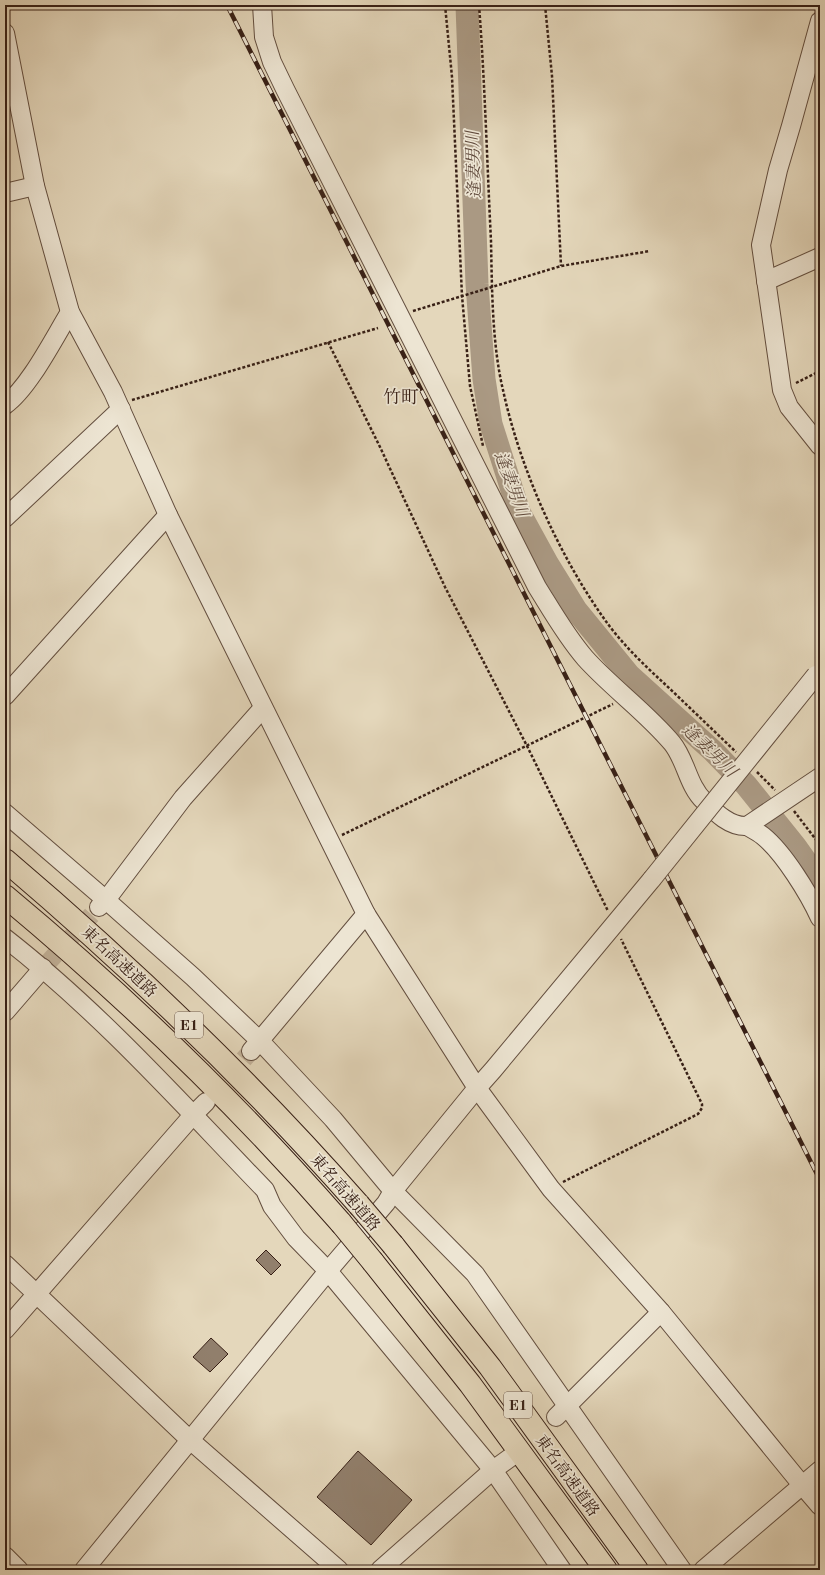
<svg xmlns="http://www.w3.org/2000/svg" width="825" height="1575" font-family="'Old Standard TT','Noto Serif JP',serif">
	<rect width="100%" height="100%" fill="#e4d7bb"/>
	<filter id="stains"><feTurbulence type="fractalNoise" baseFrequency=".005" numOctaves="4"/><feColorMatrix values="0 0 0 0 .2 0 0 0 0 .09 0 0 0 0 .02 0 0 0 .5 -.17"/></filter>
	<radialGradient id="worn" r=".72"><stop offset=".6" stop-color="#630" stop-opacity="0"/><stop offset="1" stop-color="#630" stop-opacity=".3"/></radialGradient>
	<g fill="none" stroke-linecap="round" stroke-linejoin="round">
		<!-- river -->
		<polyline stroke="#aa9983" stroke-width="23" points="467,5 477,284 484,379 491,424 519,512 547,563 576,610 629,675 713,751 746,785 795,846 820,881"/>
	</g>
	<!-- building -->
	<g fill="#917f6c" stroke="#382016">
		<polygon points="266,1250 281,1265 271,1275 256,1260"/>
		<polygon points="211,1338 228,1354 210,1372 193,1357"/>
		<polygon points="358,1451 412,1500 371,1545 317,1497"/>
	</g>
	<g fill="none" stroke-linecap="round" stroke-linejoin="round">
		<!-- minor-tunnel -->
		<g stroke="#c2b29a" stroke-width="18" stroke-dasharray="18 9" stroke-linecap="butt">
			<polyline points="43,968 99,907"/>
			<polyline points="208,1100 251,1051"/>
			<polyline points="511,1457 556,1417"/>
		</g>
		<defs>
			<g id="minor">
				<path d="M262,5L264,37L272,62L285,89L537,587C552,611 566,636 585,658C612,688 646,712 672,743C686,760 688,786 704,801C716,813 730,827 747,826L820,777"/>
				<polyline points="820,21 791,126 778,170 761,245 782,390 789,407 820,446"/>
				<polyline points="5,33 35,186 70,312 113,392 168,515 366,914 477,1088 551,1189 661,1312 802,1485 820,1506"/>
				<polyline points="5,193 35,186"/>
				<polyline points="766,281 820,257"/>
				<path d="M5,405C29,388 54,338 70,312"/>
				<polyline points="5,518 121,409"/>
				<polyline points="5,696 168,515"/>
				<polyline points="5,813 106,900 193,977 259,1040 333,1119 393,1191 475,1274 682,1570"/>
				<path d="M747,826C752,829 758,832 763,836C784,853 809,894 820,918"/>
				<polyline points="99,907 106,900 183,798 263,708"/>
				<path d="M5,938C100,1012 181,1103 265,1190L272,1206L296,1238L328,1271L493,1470L562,1570"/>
				<polyline points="5,1012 43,968"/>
				<polyline points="251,1051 366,914"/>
				<polyline points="5,1264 190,1440 339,1570"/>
				<polyline points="5,1330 193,1115 206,1102"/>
				<polyline points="556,1417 661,1312"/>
				<polyline points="5,1556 19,1570"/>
				<polyline points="84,1570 328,1271 386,1203 393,1191 477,1088 493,1070 652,879"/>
				<polyline points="380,1570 493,1470 511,1457"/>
				<polyline points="703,1570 820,1470"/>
			</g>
			<g id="highway">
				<path d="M5,860C131,967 249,1080 359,1205"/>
				<path d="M5,896C125,996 238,1105 341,1223"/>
				<polyline points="393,1245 490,1367 637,1570"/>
				<polyline points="373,1262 470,1384 606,1570"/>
			</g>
		</defs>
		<!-- minor casing -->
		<use href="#minor" stroke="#634e3f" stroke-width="20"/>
		<!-- highway casing -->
		<use href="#highway" stroke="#382016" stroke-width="24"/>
		<!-- path -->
		<g stroke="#382016" stroke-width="2.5" stroke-dasharray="3 2" stroke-linecap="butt">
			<polyline points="445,5 452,77 462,296 470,386 483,446"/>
			<path d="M479,5C485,84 487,162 491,241C492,288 492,344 503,390C520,468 558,554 605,620C622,644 645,666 667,686C690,708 713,730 736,752"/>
			<polyline points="545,5 552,76 561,266"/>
			<polyline points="413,311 561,266 650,251"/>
			<polyline points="328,342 380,447 445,587 527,746 608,911"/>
			<polyline points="796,383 820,371"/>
			<polyline points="132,400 378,328"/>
			<polyline points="757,772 775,790"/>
			<polyline points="794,811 820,845"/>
			<polyline points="342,835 613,704"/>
			<polyline points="563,1182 698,1114 702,1108 702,1104 621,939"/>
		</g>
		<!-- minor -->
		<use href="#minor" stroke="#ede5d3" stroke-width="18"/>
		<!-- highway -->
		<use href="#highway" stroke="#e4d7bb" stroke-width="22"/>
		<defs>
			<polyline id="rail" points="227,5 820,1180"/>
		</defs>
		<!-- rail casing -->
		<use href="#rail" stroke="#382016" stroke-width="4.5"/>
		<!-- rail -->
		<use href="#rail" stroke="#ede5d3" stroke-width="3" stroke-dasharray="9" stroke-linecap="butt"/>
		<defs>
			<polyline id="minor-bridge" points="652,879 816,675"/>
			<g id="highway-bridge">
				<polyline points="359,1205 393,1245"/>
				<polyline points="341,1223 373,1262"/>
			</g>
		</defs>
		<!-- minor-bridge casing -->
		<use href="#minor-bridge" stroke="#634e3f" stroke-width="20" stroke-linecap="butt"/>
		<!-- highway-bridge casing -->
		<use href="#highway-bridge" stroke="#382016" stroke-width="24" stroke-linecap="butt"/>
		<!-- minor-bridge -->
		<use href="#minor-bridge" stroke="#ede5d3" stroke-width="18"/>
		<!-- highway-bridge -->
		<use href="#highway-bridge" stroke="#e4d7bb" stroke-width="22"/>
	</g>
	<g text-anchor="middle" stroke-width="3.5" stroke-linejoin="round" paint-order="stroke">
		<!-- shield labels -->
		<g fill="#ede5d3" stroke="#6e5b4f" stroke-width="1">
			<rect x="175" y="1012" width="28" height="26" rx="3"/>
			<rect x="504" y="1392" width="28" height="26" rx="3"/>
		</g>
		<g font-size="15" font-weight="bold" fill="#382016">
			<text x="189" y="1030">E1</text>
			<text x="518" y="1410">E1</text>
		</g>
		<!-- street labels -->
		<g font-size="16" fill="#382016" stroke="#ede5d3">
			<text transform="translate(120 961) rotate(43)" y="6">東名高速道路</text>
			<text transform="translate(346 1192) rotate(49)" y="6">東名高速道路</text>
			<text transform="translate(568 1475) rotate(54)" y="6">東名高速道路</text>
		</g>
		<!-- water labels -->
		<g font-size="17" font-style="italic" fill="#604a3c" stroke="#ede5d3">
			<text transform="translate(473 165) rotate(-92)" y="6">逢妻男川</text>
			<text transform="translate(512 484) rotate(70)" y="6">逢妻男川</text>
			<text transform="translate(710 750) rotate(44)" y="6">逢妻男川</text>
		</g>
		<!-- quarter labels -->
		<g font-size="18" fill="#382016" stroke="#ede5d3">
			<text x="401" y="403">竹町</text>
		</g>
	</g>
	<!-- margin -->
	<rect width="825" height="1575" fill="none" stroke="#e4d7bb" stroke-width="20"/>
	<rect x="6" y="6" width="813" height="1563" fill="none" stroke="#382016" stroke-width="2"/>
	<rect x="10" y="10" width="805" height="1555" fill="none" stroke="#382016"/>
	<rect width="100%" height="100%" filter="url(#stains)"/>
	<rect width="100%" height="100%" fill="url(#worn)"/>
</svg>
